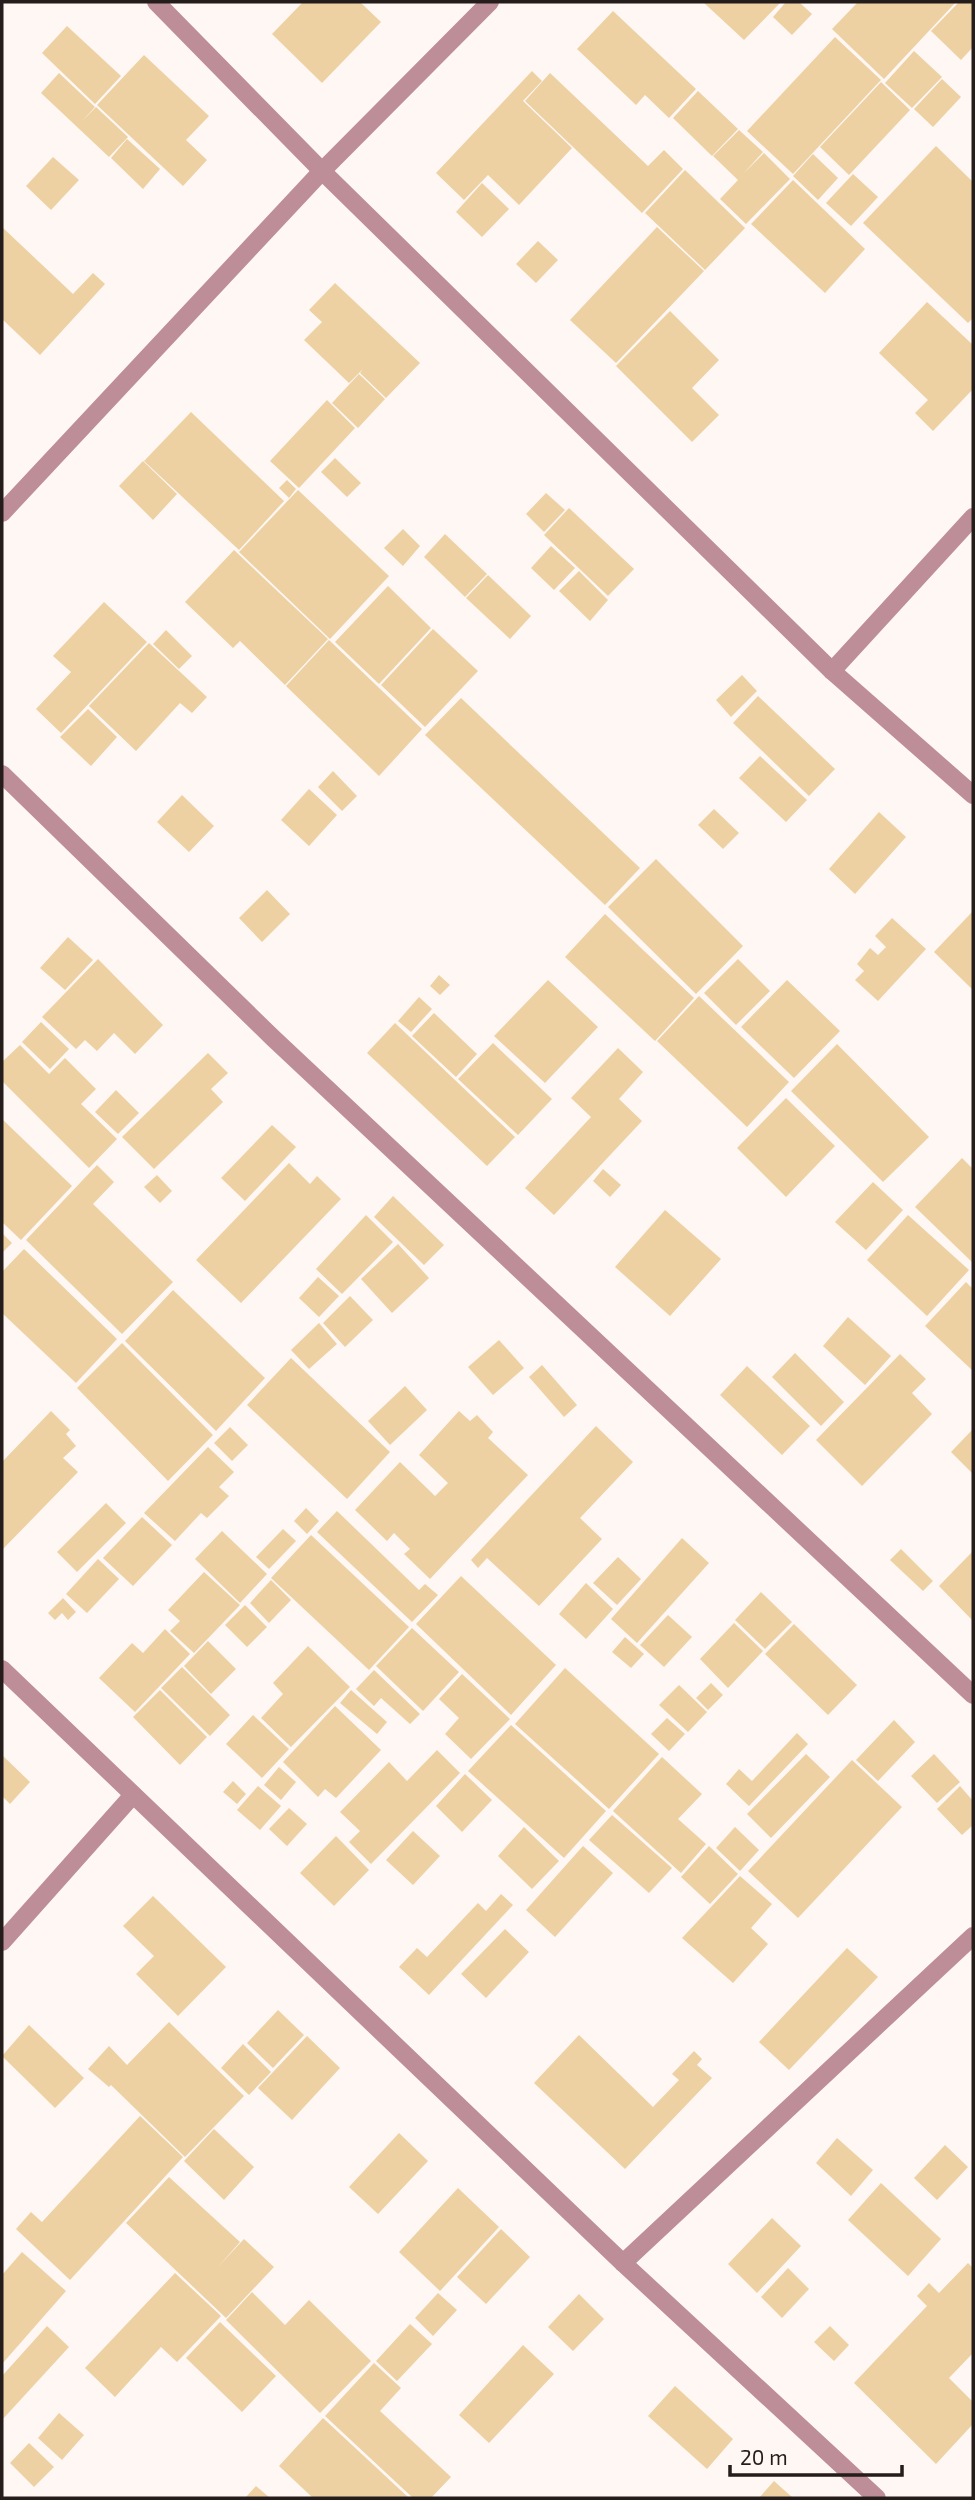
<svg xmlns="http://www.w3.org/2000/svg" width="975" height="2500" font-family="'Exo 2',sans-serif">
	<rect width="100%" height="100%" fill="#fff7f3"/>
	<!-- building -->
	<g fill="#edd1a3">
		<polygon points="303,2 360,2 381,22 322,83 272,34"/>
		<polygon points="703,2 781,2 744,40"/>
		<polygon points="786,2 799,2 812,14 792,35 773,17"/>
		<polygon points="858,2 956,2 884,79 832,29"/>
		<polygon points="959,2 973,2 973,47 961,60 931,31"/>
		<polygon points="613,11 696,89 669,118 645,95 636,105 577,49"/>
		<polygon points="67,26 121,76 95,104 42,53"/>
		<polygon points="835,37 881,80 793,174 747,131"/>
		<polygon points="914,51 942,77 912,108 885,83"/>
		<polygon points="144,55 209,116 186,140 207,160 183,186 97,105"/>
		<polygon points="532,71 542,81 523,101 572,148 519,205 488,175 464,200 436,173"/>
		<polygon points="59,73 95,107 82,121 96,107 128,137 109,157 41,93"/>
		<polygon points="550,73 648,166 664,150 683,169 642,213 525,101"/>
		<polygon points="942,79 961,97 933,127 914,109"/>
		<polygon points="881,82 910,110 849,175 820,147"/>
		<polygon points="698,91 738,129 712,156 673,118"/>
		<polygon points="739,130 763,152 744,173 764,153 790,179 746,224 720,199 738,180 713,156"/>
		<polygon points="127,139 160,169 143,189 111,158"/>
		<polygon points="936,146 973,182 973,318 968,323 863,223"/>
		<polygon points="813,154 838,178 818,200 793,176"/>
		<polygon points="53,157 79,180 51,210 26,186"/>
		<polygon points="685,170 745,228 705,270 645,213"/>
		<polygon points="853,174 878,197 851,226 826,203"/>
		<polygon points="793,180 865,249 825,293 751,224"/>
		<polygon points="482,183 509,209 482,237 456,212"/>
		<polygon points="2,227 73,294 93,273 105,284 40,355 2,319"/>
		<polygon points="657,227 704,271 616,363 570,320"/>
		<polygon points="538,241 558,260 536,283 516,264"/>
		<polygon points="335,283 420,363 386,398 360,373 363,369 349,383 304,340 322,322 309,310"/>
		<polygon points="927,302 973,345 973,389 933,431 915,413 928,400 879,353"/>
		<polygon points="670,311 719,360 692,388 719,415 692,442 616,366"/>
		<polygon points="359,374 385,399 358,428 332,403"/>
		<polygon points="327,400 355,428 299,488 270,461"/>
		<polygon points="191,412 284,501 239,550 144,461"/>
		<polygon points="335,458 361,483 347,497 321,472"/>
		<polygon points="143,461 177,494 153,520 119,486"/>
		<polygon points="287,480 296,489 289,498 279,488"/>
		<polygon points="298,490 389,576 330,639 239,552"/>
		<polygon points="546,493 565,510 544,532 526,514"/>
		<polygon points="569,508 634,569 608,596 544,535"/>
		<polygon points="403,529 420,546 403,566 384,548"/>
		<polygon points="445,534 487,574 465,597 424,557"/>
		<polygon points="551,546 575,568 554,590 531,568"/>
		<polygon points="234,550 328,639 285,685 240,641 233,648 185,602"/>
		<polygon points="579,571 608,600 590,621 559,591"/>
		<polygon points="488,575 531,616 510,639 466,598"/>
		<polygon points="388,586 431,628 379,684 335,642"/>
		<polygon points="104,602 147,642 61,733 36,709 71,672 53,656"/>
		<polygon points="433,629 478,671 425,727 381,685"/>
		<polygon points="166,630 192,656 179,669 153,644"/>
		<polygon points="329,640 422,729 379,776 286,686"/>
		<polygon points="149,643 207,697 192,713 180,703 136,751 89,706"/>
		<polygon points="742,675 757,691 731,717 716,700"/>
		<polygon points="758,696 835,769 809,796 733,723"/>
		<polygon points="461,698 640,868 605,905 425,735"/>
		<polygon points="88,709 117,737 91,766 60,737"/>
		<polygon points="760,756 807,800 786,822 739,778"/>
		<polygon points="333,771 357,796 342,811 318,787"/>
		<polygon points="309,789 337,815 309,846 281,820"/>
		<polygon points="182,795 214,826 189,852 157,822"/>
		<polygon points="714,809 739,833 723,849 698,825"/>
		<polygon points="879,812 906,837 855,894 829,869"/>
		<polygon points="656,859 743,946 696,994 608,907"/>
		<polygon points="267,890 290,914 262,942 239,918"/>
		<polygon points="973,911 973,990 934,952"/>
		<polygon points="605,914 694,998 655,1041 565,957"/>
		<polygon points="892,918 926,949 878,1001 855,980 864,971 857,964 870,948 878,955 886,947 875,936"/>
		<polygon points="68,937 93,960 65,990 40,968"/>
		<polygon points="98,959 163,1025 135,1054 114,1033 97,1051 85,1040 76,1049 42,1017"/>
		<polygon points="738,959 770,991 736,1025 704,993"/>
		<polygon points="439,975 450,985 440,995 430,986"/>
		<polygon points="548,980 598,1027 545,1083 494,1036"/>
		<polygon points="787,980 840,1031 794,1078 741,1027"/>
		<polygon points="699,996 789,1082 747,1127 657,1041"/>
		<polygon points="419,997 432,1009 411,1032 398,1021"/>
		<polygon points="434,1013 477,1054 456,1077 412,1036"/>
		<polygon points="41,1022 69,1049 50,1069 22,1042"/>
		<polygon points="395,1023 515,1137 487,1166 367,1053"/>
		<polygon points="493,1043 552,1099 518,1135 458,1079"/>
		<polygon points="837,1044 929,1137 883,1182 791,1091"/>
		<polygon points="20,1045 49,1074 65,1058 96,1089 81,1104 117,1139 89,1168 2,1081 2,1062"/>
		<polygon points="618,1048 643,1072 619,1099 642,1121 554,1215 525,1188 591,1117 571,1098"/>
		<polygon points="208,1053 228,1073 211,1089 223,1102 154,1169 122,1137"/>
		<polygon points="116,1090 139,1113 118,1134 95,1112"/>
		<polygon points="786,1098 835,1146 786,1197 737,1148"/>
		<polygon points="2,1119 72,1186 21,1240 2,1222"/>
		<polygon points="272,1125 296,1147 245,1201 221,1178"/>
		<polygon points="962,1158 973,1169 973,1263 915,1207"/>
		<polygon points="289,1163 310,1184 317,1176 341,1199 241,1303 196,1260"/>
		<polygon points="97,1165 114,1182 93,1204 173,1282 122,1334 26,1240"/>
		<polygon points="603,1169 621,1185 610,1197 593,1181"/>
		<polygon points="157,1175 172,1191 160,1203 144,1187"/>
		<polygon points="873,1182 903,1210 866,1250 835,1222"/>
		<polygon points="393,1196 444,1245 424,1265 374,1217"/>
		<polygon points="665,1210 721,1259 670,1316 615,1267"/>
		<polygon points="366,1215 393,1242 342,1294 316,1269"/>
		<polygon points="908,1215 969,1270 927,1316 867,1260"/>
		<polygon points="2,1233 12,1243 2,1253"/>
		<polygon points="398,1244 429,1278 392,1313 361,1279"/>
		<polygon points="24,1249 117,1339 76,1383 2,1313 2,1272"/>
		<polygon points="318,1277 339,1296 319,1317 299,1298"/>
		<polygon points="966,1282 973,1289 973,1371 925,1326"/>
		<polygon points="173,1290 265,1378 216,1431 125,1341"/>
		<polygon points="350,1296 373,1320 345,1347 323,1323"/>
		<polygon points="848,1317 891,1356 865,1385 823,1346"/>
		<polygon points="319,1323 337,1344 309,1369 291,1350"/>
		<polygon points="499,1340 524,1368 493,1395 468,1367"/>
		<polygon points="122,1343 213,1435 168,1481 77,1388"/>
		<polygon points="795,1353 844,1402 821,1426 772,1377"/>
		<polygon points="900,1354 926,1379 912,1393 932,1414 862,1486 816,1440"/>
		<polygon points="291,1358 390,1452 347,1499 247,1405"/>
		<polygon points="542,1365 577,1405 564,1417 529,1377"/>
		<polygon points="747,1366 810,1426 782,1455 720,1395"/>
		<polygon points="405,1386 427,1410 390,1445 368,1421"/>
		<polygon points="51,1411 70,1430 66,1434 76,1446 63,1458 78,1472 2,1550 2,1462"/>
		<polygon points="459,1411 470,1421 477,1415 493,1432 488,1438 528,1475 430,1579 404,1554 410,1549 394,1533 387,1541 355,1510 400,1462 435,1496 448,1483 419,1455"/>
		<polygon points="596,1426 633,1462 580,1518 602,1539 539,1606 487,1558 478,1568 471,1560"/>
		<polygon points="230,1427 248,1445 232,1461 214,1443"/>
		<polygon points="973,1429 973,1474 951,1452"/>
		<polygon points="208,1447 234,1472 219,1487 229,1496 207,1518 201,1513 175,1541 144,1513"/>
		<polygon points="106,1503 126,1523 77,1572 57,1552"/>
		<polygon points="306,1508 319,1521 307,1534 294,1521"/>
		<polygon points="337,1511 419,1590 425,1584 438,1595 412,1622 317,1532"/>
		<polygon points="142,1517 172,1545 133,1586 103,1558"/>
		<polygon points="283,1529 296,1541 269,1569 256,1557"/>
		<polygon points="222,1531 267,1574 240,1603 195,1559"/>
		<polygon points="311,1535 409,1627 369,1670 271,1578"/>
		<polygon points="682,1538 709,1563 637,1643 611,1619"/>
		<polygon points="901,1549 933,1581 923,1591 890,1560"/>
		<polygon points="973,1551 973,1621 939,1586"/>
		<polygon points="618,1557 641,1579 617,1605 593,1583"/>
		<polygon points="98,1559 119,1579 87,1613 66,1594"/>
		<polygon points="204,1572 240,1605 194,1653 170,1631 180,1621 168,1610"/>
		<polygon points="461,1576 556,1665 511,1715 416,1624"/>
		<polygon points="271,1580 291,1600 269,1623 250,1603"/>
		<polygon points="586,1583 613,1609 586,1639 559,1614"/>
		<polygon points="761,1592 792,1622 765,1649 735,1620"/>
		<polygon points="63,1598 76,1612 68,1620 62,1613 55,1620 48,1613"/>
		<polygon points="245,1605 267,1627 247,1647 225,1625"/>
		<polygon points="668,1615 692,1637 664,1667 640,1645"/>
		<polygon points="734,1623 763,1651 728,1688 700,1659"/>
		<polygon points="794,1624 857,1685 828,1715 765,1654"/>
		<polygon points="412,1628 459,1672 423,1711 376,1666"/>
		<polygon points="165,1629 190,1654 135,1712 99,1678 132,1643 143,1653"/>
		<polygon points="625,1637 644,1654 631,1668 612,1652"/>
		<polygon points="208,1641 236,1669 211,1694 184,1666"/>
		<polygon points="308,1646 350,1687 291,1747 261,1718 283,1694 273,1683"/>
		<polygon points="182,1667 230,1715 210,1736 161,1688"/>
		<polygon points="565,1668 659,1754 609,1809 515,1724"/>
		<polygon points="374,1670 420,1714 410,1724 381,1698 374,1706 356,1689"/>
		<polygon points="462,1674 510,1719 471,1759 445,1734 459,1718 439,1699"/>
		<polygon points="711,1683 723,1695 708,1710 696,1698"/>
		<polygon points="679,1685 707,1712 688,1732 659,1705"/>
		<polygon points="160,1690 207,1737 180,1765 133,1717"/>
		<polygon points="351,1690 387,1722 377,1734 340,1703"/>
		<polygon points="335,1706 381,1750 336,1798 325,1789 318,1797 283,1762"/>
		<polygon points="253,1715 289,1749 262,1778 226,1744"/>
		<polygon points="667,1718 685,1734 669,1751 651,1734"/>
		<polygon points="894,1720 915,1742 878,1781 856,1760"/>
		<polygon points="511,1725 606,1811 564,1858 468,1771"/>
		<polygon points="797,1733 808,1744 749,1806 726,1784 739,1769 752,1781"/>
		<polygon points="437,1750 460,1773 371,1864 349,1842 360,1831 340,1812 389,1762 407,1781"/>
		<polygon points="806,1754 830,1777 771,1838 747,1814"/>
		<polygon points="934,1754 960,1782 937,1803 911,1776"/>
		<polygon points="2,1755 30,1782 10,1804 2,1796"/>
		<polygon points="662,1757 702,1794 678,1819 706,1844 681,1873 613,1811"/>
		<polygon points="852,1760 902,1807 798,1918 748,1871"/>
		<polygon points="279,1767 296,1782 281,1800 264,1785"/>
		<polygon points="465,1774 492,1800 462,1832 436,1806"/>
		<polygon points="233,1781 246,1794 237,1804 223,1792"/>
		<polygon points="258,1786 281,1806 260,1830 237,1810"/>
		<polygon points="960,1786 973,1801 973,1825 962,1835 937,1809"/>
		<polygon points="289,1808 307,1824 287,1846 269,1829"/>
		<polygon points="612,1815 672,1868 649,1893 589,1840"/>
		<polygon points="524,1827 559,1861 532,1889 498,1856"/>
		<polygon points="735,1827 759,1850 740,1871 716,1848"/>
		<polygon points="413,1831 440,1856 413,1885 386,1860"/>
		<polygon points="336,1836 369,1870 334,1906 300,1873"/>
		<polygon points="583,1846 613,1873 555,1937 526,1910"/>
		<polygon points="709,1846 738,1874 710,1904 681,1877"/>
		<polygon points="740,1876 772,1904 751,1928 768,1944 733,1983 682,1938"/>
		<polygon points="501,1894 513,1905 429,1995 399,1967 417,1948 427,1957 478,1903 486,1911"/>
		<polygon points="153,1896 226,1967 178,2016 136,1974 154,1956 123,1926"/>
		<polygon points="505,1929 529,1952 486,1998 461,1974"/>
		<polygon points="847,1948 878,1977 789,2070 759,2042"/>
		<polygon points="278,2010 304,2035 273,2068 247,2043"/>
		<polygon points="169,2022 244,2096 185,2157 111,2085 109,2087 88,2069 109,2046 127,2065"/>
		<polygon points="29,2025 84,2078 55,2108 2,2056"/>
		<polygon points="579,2035 653,2107 679,2080 672,2074 694,2051 702,2059 697,2065 712,2078 625,2169 534,2083"/>
		<polygon points="307,2036 340,2068 292,2120 258,2088"/>
		<polygon points="243,2044 271,2072 249,2095 221,2068"/>
		<polygon points="140,2116 183,2157 70,2280 16,2229 31,2212 42,2222"/>
		<polygon points="214,2129 254,2167 224,2200 184,2161"/>
		<polygon points="399,2133 428,2161 378,2214 349,2187"/>
		<polygon points="837,2138 873,2170 851,2196 816,2163"/>
		<polygon points="945,2145 968,2167 937,2200 914,2178"/>
		<polygon points="169,2177 240,2242 217,2268 244,2239 274,2267 226,2318 126,2223"/>
		<polygon points="881,2183 941,2239 908,2276 848,2220"/>
		<polygon points="458,2188 499,2227 440,2291 399,2252"/>
		<polygon points="772,2218 801,2246 757,2293 728,2264"/>
		<polygon points="501,2229 530,2257 486,2304 457,2277"/>
		<polygon points="22,2252 66,2291 2,2364 2,2275"/>
		<polygon points="968,2263 973,2268 973,2353 949,2378 973,2402 973,2424 936,2464 854,2383 927,2306 917,2296 929,2283 939,2293"/>
		<polygon points="788,2268 809,2289 782,2318 761,2297"/>
		<polygon points="175,2273 221,2316 177,2362 161,2347 115,2397 85,2368"/>
		<polygon points="252,2292 285,2325 309,2300 371,2361 320,2413 226,2320"/>
		<polygon points="438,2293 457,2310 433,2336 415,2318"/>
		<polygon points="579,2294 604,2319 573,2351 548,2327"/>
		<polygon points="220,2322 276,2376 242,2412 186,2358"/>
		<polygon points="410,2324 432,2344 397,2381 376,2361"/>
		<polygon points="47,2326 69,2347 2,2420 2,2376"/>
		<polygon points="830,2326 849,2345 834,2361 814,2342"/>
		<polygon points="523,2345 554,2374 489,2443 459,2415"/>
		<polygon points="374,2363 401,2388 380,2411 451,2477 431,2498 413,2498 325,2416"/>
		<polygon points="675,2386 733,2439 707,2469 648,2416"/>
		<polygon points="59,2413 84,2435 62,2460 38,2438"/>
		<polygon points="323,2418 409,2498 313,2498 279,2466"/>
		<polygon points="29,2443 54,2467 34,2487 10,2463"/>
		<polygon points="774,2481 793,2498 759,2498"/>
		<polygon points="256,2486 270,2498 245,2498"/>
	</g>
	<g fill="none" stroke-linecap="round" stroke-linejoin="round">
		<!-- street -->
		<g stroke="#bd8e97" stroke-width="18">
			<polyline points="156,2 322,171 832,671 973,795"/>
			<polyline points="2,513 322,171 490,2"/>
			<polyline points="832,671 973,517"/>
			<polyline points="2,774 273,1038 973,1695"/>
			<polyline points="2,1669 623,2263 877,2498"/>
			<polyline points="2,1942 133,1795"/>
			<polyline points="623,2263 973,1936"/>
		</g>
	</g>
	<!-- border -->
	<rect width="975" height="2500" fill="none" stroke="#241d1b" stroke-width="7"/>
	<!-- scale -->
	<path d="M730 2465v10h172v-10" fill="none" stroke="#241d1b" stroke-width="3.5"/>
	<text x="740" y="2465" font-size="21" fill="#241d1b" stroke="#fff7f3" stroke-width="5" paint-order="stroke">20 m</text>
</svg>
